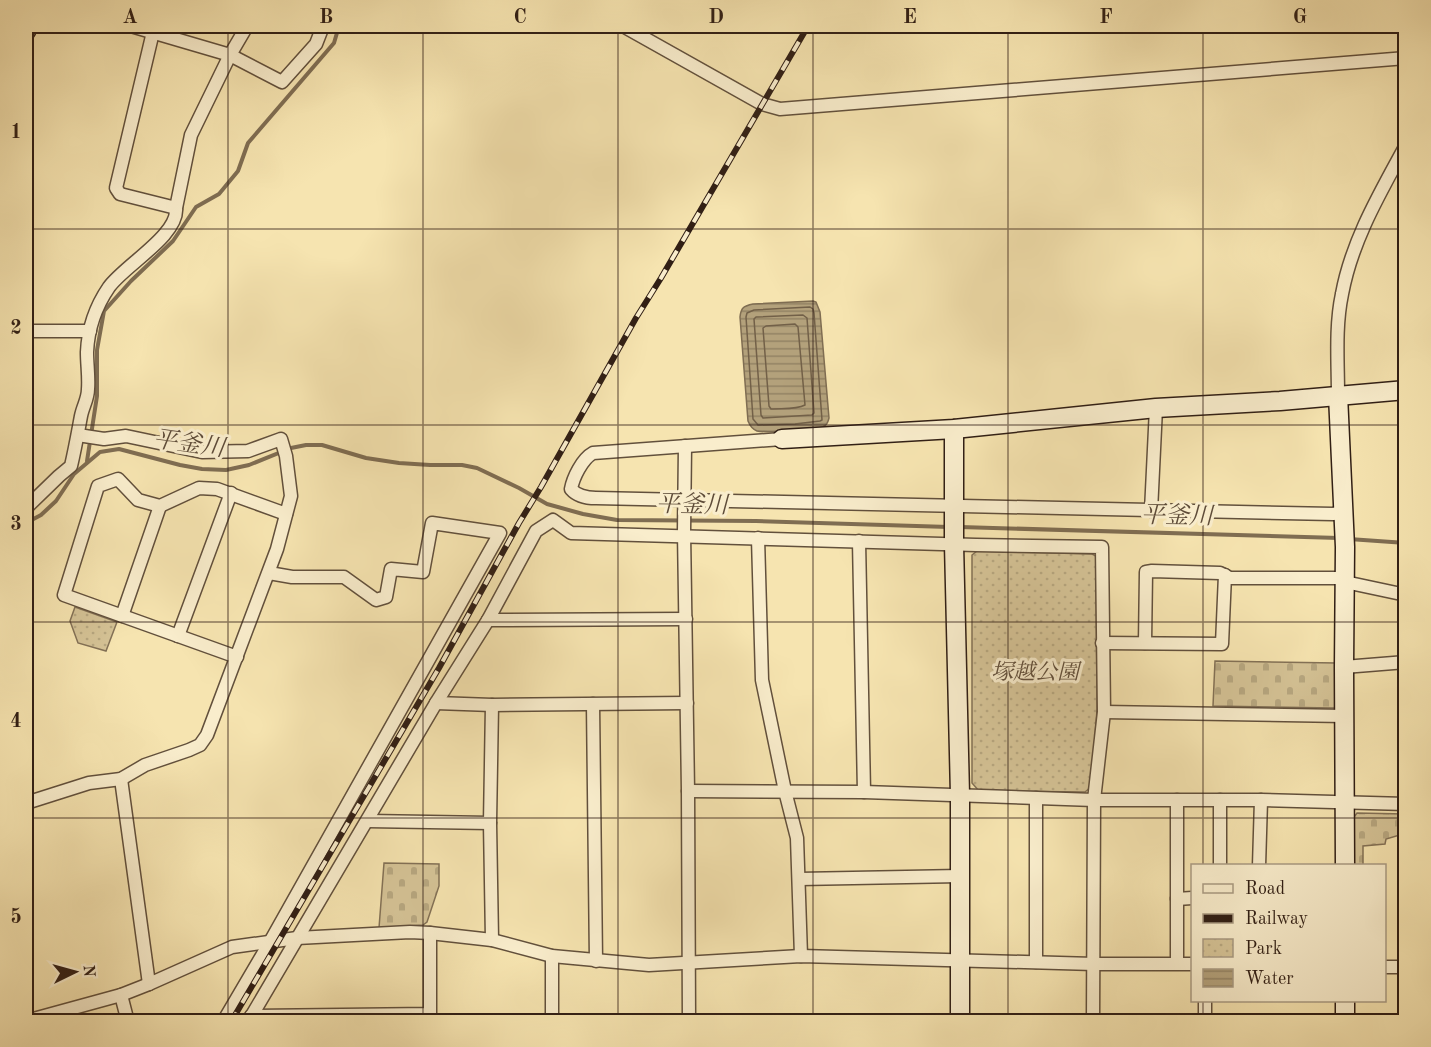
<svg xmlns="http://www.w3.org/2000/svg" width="1431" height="1047" font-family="'Old Standard TT','Noto Serif JP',serif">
	<defs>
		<pattern id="cemetery-stones" width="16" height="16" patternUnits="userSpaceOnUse" patternTransform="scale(1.5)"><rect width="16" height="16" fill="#d5c396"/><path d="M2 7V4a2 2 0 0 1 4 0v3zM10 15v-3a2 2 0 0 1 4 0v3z" fill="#b7a780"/></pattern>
		<pattern id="park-dots" width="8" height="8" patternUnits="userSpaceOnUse" patternTransform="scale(1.5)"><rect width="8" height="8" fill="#d5c396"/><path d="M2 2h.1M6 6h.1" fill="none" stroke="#b7a780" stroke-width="1.8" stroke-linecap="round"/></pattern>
		<pattern id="water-rules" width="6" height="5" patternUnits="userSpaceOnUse" patternTransform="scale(1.5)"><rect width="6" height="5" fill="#b3a17b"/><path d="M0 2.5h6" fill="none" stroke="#928364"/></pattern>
	</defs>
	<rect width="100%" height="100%" fill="#f6e4b0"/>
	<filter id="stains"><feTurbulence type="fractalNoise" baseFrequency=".00333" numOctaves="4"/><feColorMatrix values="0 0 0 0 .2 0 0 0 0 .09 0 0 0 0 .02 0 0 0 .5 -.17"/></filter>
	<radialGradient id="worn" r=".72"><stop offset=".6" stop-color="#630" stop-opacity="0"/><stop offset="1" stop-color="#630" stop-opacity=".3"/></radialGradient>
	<!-- cemetery -->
	<g fill="url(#cemetery-stones)" stroke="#837156" stroke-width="1.5">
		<polygon points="1215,661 1337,663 1337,706 1334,708 1213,706"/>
		<polygon points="1357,813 1405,814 1405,848 1403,834 1386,839 1385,844 1363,846 1363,865 1353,866 1354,817"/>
		<polygon points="384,863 439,864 439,886 427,922 423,925 379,928"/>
	</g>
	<!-- park -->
	<g fill="url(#park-dots)" stroke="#837156" stroke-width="1.5">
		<polygon points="977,551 1092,554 1096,556 1097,710 1091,787 1085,792 979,791 972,783 972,555"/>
		<polygon points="75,607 117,622 106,651 78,643 70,621"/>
	</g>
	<!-- water -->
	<path fill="url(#water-rules)" stroke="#7f6d52" stroke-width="1.5" d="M813,301L816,302L820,312L829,418C828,421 828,424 824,426C819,430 765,433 757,431C752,429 750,426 748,421L740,317C741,307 744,306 753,304Z"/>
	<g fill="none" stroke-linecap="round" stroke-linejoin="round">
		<!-- shore -->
		<g stroke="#726048" stroke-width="1.5">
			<polygon points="810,307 813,309 814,313 822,420 820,421 795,424 758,425 753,419 746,317 747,313 754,310"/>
			<polygon points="803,315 807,318 814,413 812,415 763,418 761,415 754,319 756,317"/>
			<path d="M795,324L798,327L805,405C796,410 782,408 771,409L769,406L763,328L766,326Z"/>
		</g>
		<!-- stream -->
		<g stroke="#7f6d52" stroke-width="4">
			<polyline points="87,461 97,396 97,350 104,311 131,281 173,241 196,207 219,194 238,171 248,143 334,43 339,26"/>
			<polyline points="26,523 41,515 56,501 74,474 100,452 119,449 180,465 202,469 226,470 249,465 291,448 306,445 322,445 366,458 399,463 430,465 462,465 477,468 519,488 547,504 583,514 617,520 756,521 949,527"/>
			<polyline points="960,527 1339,538"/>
			<polyline points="1349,539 1406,543"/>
		</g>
		<defs>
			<g id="street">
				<polyline points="131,26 230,55 282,82 316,44 323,26"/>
				<polyline points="623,26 762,104 780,109 1406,58"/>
				<polyline points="153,32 116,188 120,194 176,208"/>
				<polyline points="26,331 90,331"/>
				<path d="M1338,395C1338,362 1335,327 1342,294C1352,240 1380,193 1406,145"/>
				<path d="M782,439L593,453C582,459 573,478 571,489C577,496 587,498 596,498L1333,514L1344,512"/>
				<polyline points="685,446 684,532 688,791 689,1022"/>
				<path d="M26,508L59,476L71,466C75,449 78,432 81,416C83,406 88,399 88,389C89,377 87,365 87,352C88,329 96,306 109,287C125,265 179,235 176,208L191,135L230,55L247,26"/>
				<polyline points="1151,511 1156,408"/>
				<polyline points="758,538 762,680 785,791 797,838 801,956"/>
				<polyline points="859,541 864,792"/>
				<polyline points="1345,582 1406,595"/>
				<polyline points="122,616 160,506"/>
				<polyline points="488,620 686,619"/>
				<polyline points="178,636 231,493"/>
				<polyline points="1102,643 1222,644 1225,575"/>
				<polyline points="1145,643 1146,572 1152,571 1220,573 1230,578 1345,578"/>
				<polyline points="237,657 64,595 98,486 118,479 138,500 160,506 199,488 217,489 286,514"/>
				<polyline points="1344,667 1406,662"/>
				<polyline points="436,703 492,705 687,703"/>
				<polyline points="593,704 596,961"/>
				<polyline points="492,705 490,823 492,940"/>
				<polyline points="1104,712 1344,716"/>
				<polyline points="121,779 149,984"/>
				<polyline points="688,791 864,792 1094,800 1261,800 1406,804"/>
				<polyline points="26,803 89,783 121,779 145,765 189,750 200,745 207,735 277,549 291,496 286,456 281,439 248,451 202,452 126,436 104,439 78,435"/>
				<polyline points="368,821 490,823"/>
				<polyline points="1220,866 1220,800"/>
				<polyline points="1259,866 1261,800"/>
				<polyline points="799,879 960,876"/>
				<polyline points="1177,899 1192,898"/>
				<polyline points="1036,962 1036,798"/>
				<polyline points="1177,963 1177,800"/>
				<polyline points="1384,967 1406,967"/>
				<polyline points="121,995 128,1022"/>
				<polyline points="251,1016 430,1014 430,933"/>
				<polyline points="26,1021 121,995 149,984 232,947 297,938 410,932 430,933 492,940 552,956 649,965 801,956 1094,964 1192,964"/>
				<polyline points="223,1022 270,942 500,533 432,523 423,572 391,569 386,597 376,600 344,577 292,577 269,573"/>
				<polyline points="248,1022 436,703 488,620 536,531 553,520 571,533 976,545 1102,547 1104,712 1094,800 1093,1022"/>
				<polyline points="552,1022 552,956"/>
				<polyline points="1205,1022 1205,1000"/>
			</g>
			<g id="secondary">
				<polyline points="26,31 28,26"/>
				<polyline points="1338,395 1345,547 1344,667 1345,866"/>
				<polyline points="954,429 954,544 960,795 960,1022"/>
				<polyline points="782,439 954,429 1156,408 1280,401 1406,390"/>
				<polyline points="1345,1022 1345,1000"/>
			</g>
		</defs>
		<!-- street casing -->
		<use href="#street" stroke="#62503c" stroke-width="15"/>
		<!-- secondary casing -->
		<use href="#secondary" stroke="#311f15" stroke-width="21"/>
		<!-- street -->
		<use href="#street" stroke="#f9edcc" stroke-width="12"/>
		<!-- secondary -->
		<use href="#secondary" stroke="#f9edcc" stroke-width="18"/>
		<defs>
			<polyline id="rail" points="231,1022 439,668 519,523 541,487 636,318 661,278 808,26"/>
		</defs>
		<!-- rail casing -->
		<use href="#rail" stroke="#311f15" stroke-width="6"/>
		<!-- rail -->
		<use href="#rail" stroke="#f9edcc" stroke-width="4" stroke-dasharray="11" stroke-linecap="butt"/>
	</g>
	<!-- grid -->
	<path fill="none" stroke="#311f15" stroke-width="1.5" stroke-opacity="0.55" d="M228,26V1022M423,26V1022M618,26V1022M813,26V1022M1008,26V1022M1203,26V866M26,229H1406M26,425H1406M26,622H1406M26,818H1406M1203,1000V1022"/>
	<g text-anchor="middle" stroke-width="6" stroke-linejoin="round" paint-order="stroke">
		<!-- park labels -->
		<g font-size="22" font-style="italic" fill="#62503c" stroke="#f9edcc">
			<text x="1035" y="679">塚越公園</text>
		</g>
		<!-- water labels -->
		<g font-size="24" font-style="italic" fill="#5e4c39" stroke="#f9edcc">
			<text transform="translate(189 443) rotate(8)" y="8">平釜川</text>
			<text transform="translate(692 504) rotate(1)" y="8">平釜川</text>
			<text transform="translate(1177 515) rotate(1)" y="8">平釜川</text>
		</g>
	</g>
	<!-- margin -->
	<rect width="1431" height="1047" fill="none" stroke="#f6e4b0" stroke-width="66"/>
	<!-- legend -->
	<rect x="1191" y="864" width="195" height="138" fill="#f9edcc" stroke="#a99b83" stroke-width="1.5"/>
	<rect x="1203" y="884" width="30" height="9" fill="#f9edcc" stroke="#a99b83" stroke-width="1.5"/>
	<text x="1245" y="894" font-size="18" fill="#311f15">Road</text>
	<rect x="1203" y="914" width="30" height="9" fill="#311f15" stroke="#a99b83" stroke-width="1.5"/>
	<text x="1245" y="924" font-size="18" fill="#311f15">Railway</text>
	<rect x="1203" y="939" width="30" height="18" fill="url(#park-dots)" stroke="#a99b83" stroke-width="1.5"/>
	<text x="1245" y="954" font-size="18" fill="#311f15">Park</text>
	<rect x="1203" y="969" width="30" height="18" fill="url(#water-rules)" stroke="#a99b83" stroke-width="1.5"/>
	<text x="1245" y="984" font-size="18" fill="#311f15">Water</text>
	<!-- north arrow -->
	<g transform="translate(75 972) rotate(85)" stroke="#f9edcc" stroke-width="4.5" paint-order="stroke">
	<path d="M0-4.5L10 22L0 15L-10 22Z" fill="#311f15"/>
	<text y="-9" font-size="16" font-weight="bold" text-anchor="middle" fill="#311f15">N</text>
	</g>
	<rect x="33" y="33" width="1365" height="981" fill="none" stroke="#311f15" stroke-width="2"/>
	<g font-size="20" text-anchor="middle" font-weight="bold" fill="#311f15">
		<text x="130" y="23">A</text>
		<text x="326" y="23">B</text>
		<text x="520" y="23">C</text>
		<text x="716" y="23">D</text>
		<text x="910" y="23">E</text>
		<text x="1106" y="23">F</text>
		<text x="1300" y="23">G</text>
		<text x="16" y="138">1</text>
		<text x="16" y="334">2</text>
		<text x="16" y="530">3</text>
		<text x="16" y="727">4</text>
		<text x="16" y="923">5</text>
	</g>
	<rect width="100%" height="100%" filter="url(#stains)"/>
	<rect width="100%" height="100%" fill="url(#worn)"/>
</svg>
